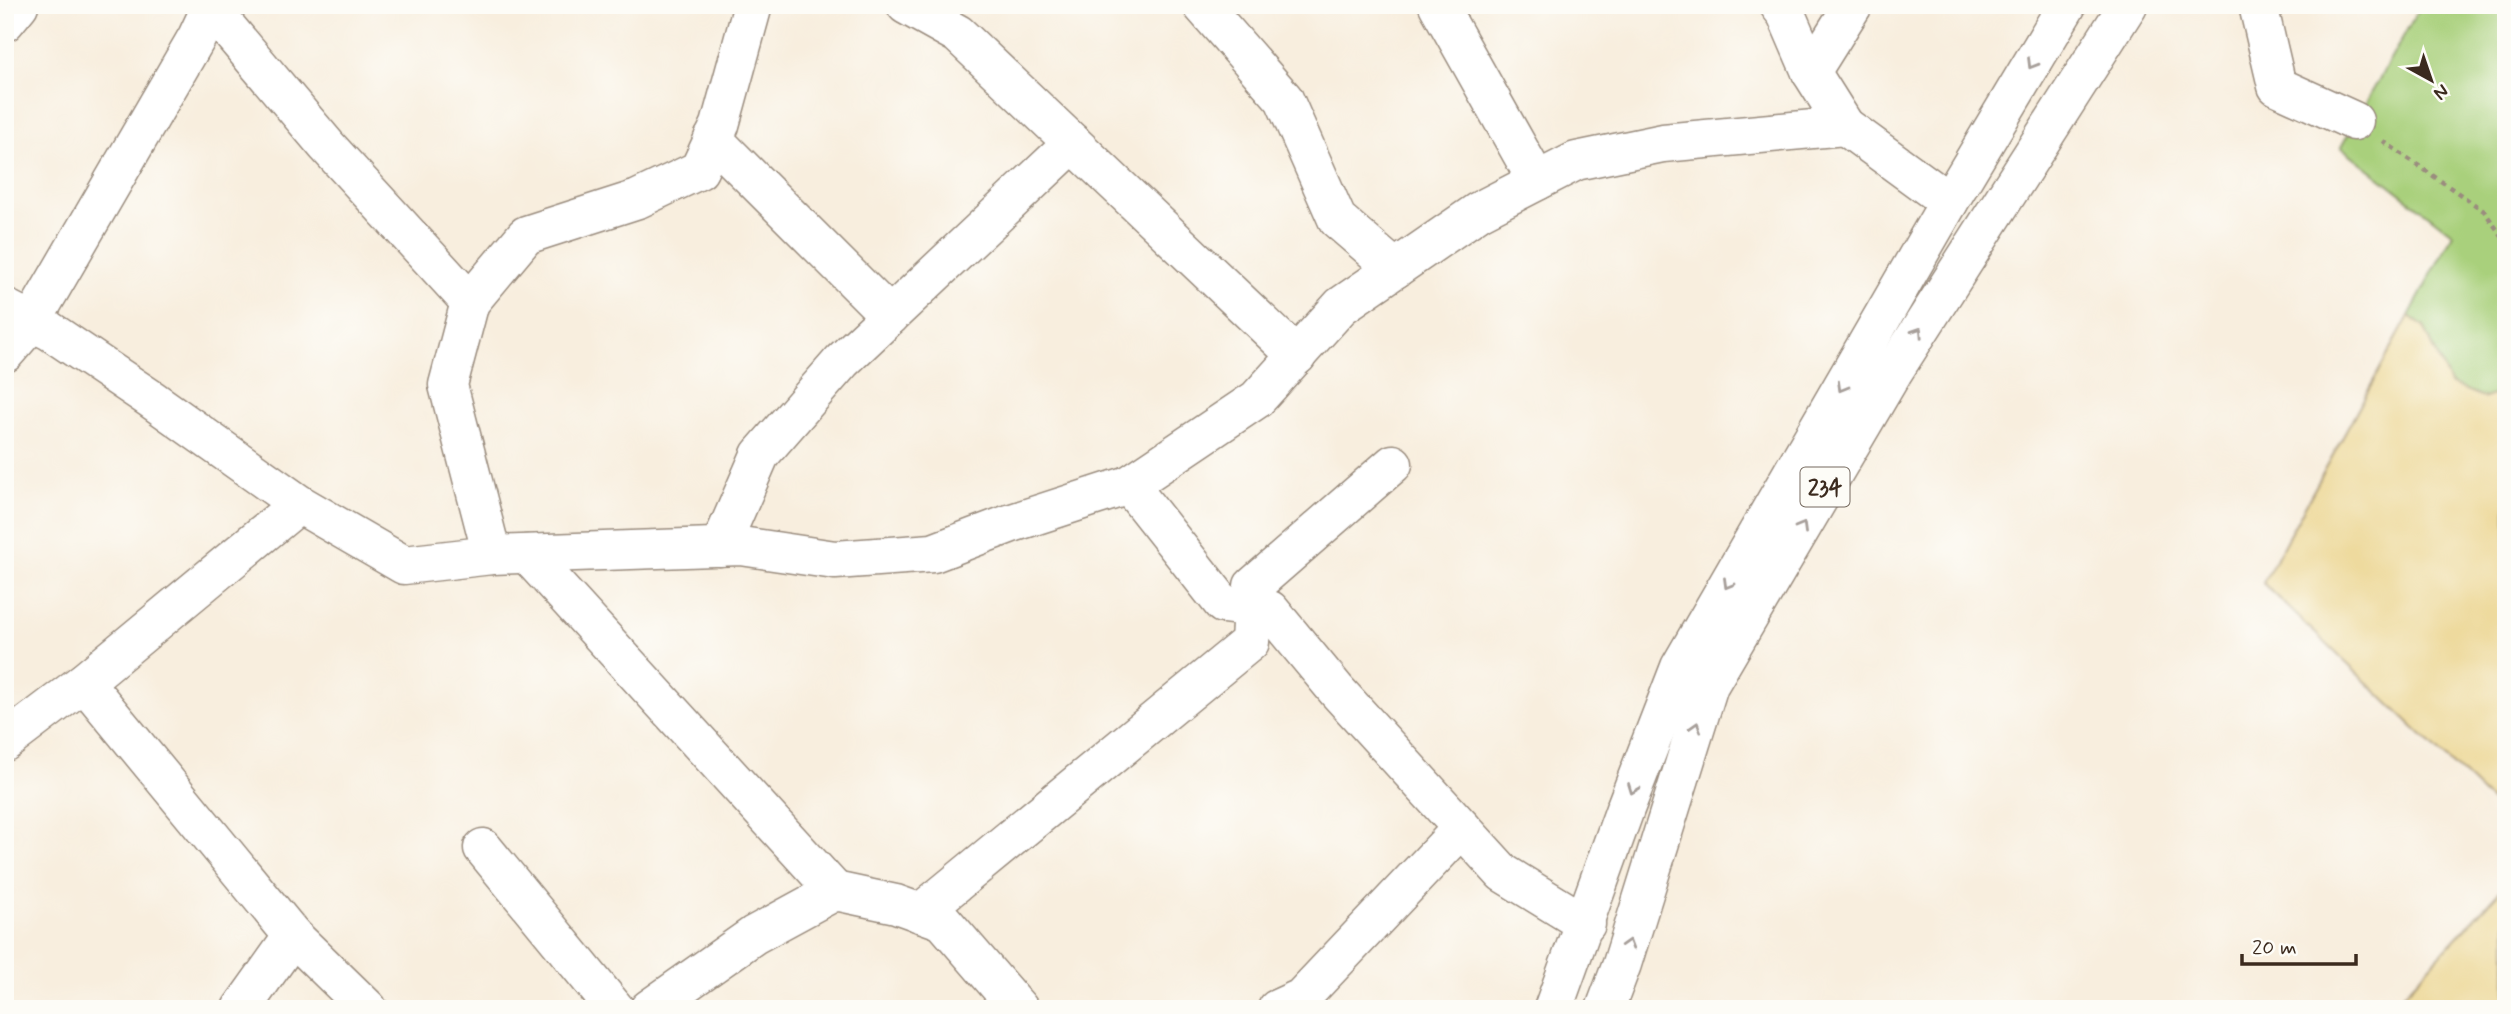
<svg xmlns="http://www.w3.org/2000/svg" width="2511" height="1014" font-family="Mynerve,sans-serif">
	<rect width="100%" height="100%" fill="#fdfcf7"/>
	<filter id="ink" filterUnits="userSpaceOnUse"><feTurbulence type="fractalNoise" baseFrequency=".0143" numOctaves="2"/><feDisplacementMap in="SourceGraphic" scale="14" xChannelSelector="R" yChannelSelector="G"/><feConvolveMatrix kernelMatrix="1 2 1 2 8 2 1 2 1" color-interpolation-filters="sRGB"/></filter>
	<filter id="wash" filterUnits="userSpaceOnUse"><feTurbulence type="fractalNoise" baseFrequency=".00686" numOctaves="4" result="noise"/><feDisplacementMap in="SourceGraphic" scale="28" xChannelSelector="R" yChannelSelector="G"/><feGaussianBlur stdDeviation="1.57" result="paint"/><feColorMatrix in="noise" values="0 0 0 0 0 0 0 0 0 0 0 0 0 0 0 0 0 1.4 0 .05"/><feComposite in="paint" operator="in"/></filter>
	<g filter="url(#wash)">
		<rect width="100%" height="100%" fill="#f8eede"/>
		<!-- green -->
		<polygon fill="#a9d07b" stroke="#727d4c" stroke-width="2" points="2421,5 2506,5 2506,390 2485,398 2450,384 2424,327 2409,316 2453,234 2341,147"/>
		<!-- sand -->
		<g fill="#eeda9e" stroke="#94825e" stroke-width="2">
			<polygon points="2409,316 2424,327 2450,384 2485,398 2506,390 2506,816 2263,583"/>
			<polygon points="2506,884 2506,1009 2390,1009"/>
		</g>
	</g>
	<g filter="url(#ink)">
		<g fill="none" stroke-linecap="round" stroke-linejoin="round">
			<defs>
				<g id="minor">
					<polyline points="208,5 327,146 470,302"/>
					<polyline points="906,5 958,34 1297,356"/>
					<polyline points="1202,5 1284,99 1337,219 1395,269"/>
					<polyline points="1438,5 1537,181"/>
					<polyline points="1779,5 1786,14 1811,72 1845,126 1949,202"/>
					<polyline points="2258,5 2277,86 2354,121"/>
					<polyline points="5,22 19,5"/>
					<polyline points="1811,72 1853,5"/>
					<polyline points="713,139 890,316"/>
					<polyline points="5,308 50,331 151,399 299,504 404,565 492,555 741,546 835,560 933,553 1009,524 1129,485 1257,399 1341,306 1479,211 1576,161 1663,143 1845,126"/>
					<polyline points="5,353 31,323 197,37 212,5"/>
					<polyline points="1129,485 1223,604 1270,610 1337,691 1503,873 1586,924"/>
					<polyline points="720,547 760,455 842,361 1073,143"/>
					<polyline points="527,554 835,891"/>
					<polyline points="492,555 448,385 470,302 526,235 638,199 699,170 720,125 753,5"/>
					<polyline points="84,682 293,936 368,1009"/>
					<polyline points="5,742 84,682 299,504"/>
					<polyline points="483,848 615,1009"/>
					<polyline points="920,913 1250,642 1253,586 1393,464"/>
					<polyline points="241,1009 293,936"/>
					<polyline points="649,1009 754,935 835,891 896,904 943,921 1019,1009"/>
					<polyline points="1277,1009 1301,998 1462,828"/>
				</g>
				<g id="primary">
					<polyline points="1553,1009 1625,809 1680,667 1949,202 2067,5"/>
					<polyline points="1605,1009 1622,964 1709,685 1893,372 2128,5"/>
				</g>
			</defs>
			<!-- minor casing -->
			<use href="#minor" stroke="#9a8c7e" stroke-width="41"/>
			<!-- primary casing -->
			<use href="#primary" stroke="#9a8c7e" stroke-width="41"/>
			<!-- path -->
			<polyline stroke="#9a8c7e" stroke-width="4.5" stroke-dasharray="5 5" stroke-linecap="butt" points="2383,141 2484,211 2506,242"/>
			<!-- minor -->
			<use href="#minor" stroke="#fff" stroke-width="38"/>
			<!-- primary -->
			<use href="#primary" stroke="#fff" stroke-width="38"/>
		</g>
		<!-- one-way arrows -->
		<defs><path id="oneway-chevron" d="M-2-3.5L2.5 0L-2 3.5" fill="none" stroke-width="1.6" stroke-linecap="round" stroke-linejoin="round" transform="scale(1.75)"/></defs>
		<g stroke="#a79f9a">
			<use href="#oneway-chevron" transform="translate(2032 64) rotate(121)"/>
			<use href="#oneway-chevron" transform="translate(1918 332) rotate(-57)"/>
			<use href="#oneway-chevron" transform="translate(1842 387) rotate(120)"/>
			<use href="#oneway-chevron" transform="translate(1802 527) rotate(-60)"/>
			<use href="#oneway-chevron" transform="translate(1728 584) rotate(120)"/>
			<use href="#oneway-chevron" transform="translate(1696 727) rotate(-73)"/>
			<use href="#oneway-chevron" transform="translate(1633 789) rotate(111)"/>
			<use href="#oneway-chevron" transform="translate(1628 944) rotate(-73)"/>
		</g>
	</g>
	<g text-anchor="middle" stroke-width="7" stroke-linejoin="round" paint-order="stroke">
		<!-- shield labels -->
		<rect fill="#fdfcf7" stroke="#75695f" stroke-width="2" x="1800.5" y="467.5" width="49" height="39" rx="5"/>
		<g font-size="23" font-weight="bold" fill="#3b2a1e">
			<text x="1825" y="495">234</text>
		</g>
	</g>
	<!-- margin -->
	<rect width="2511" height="1014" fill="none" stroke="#fdfcf7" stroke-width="28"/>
	<!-- north arrow -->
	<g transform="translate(2431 80) rotate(140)" stroke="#fdfcf7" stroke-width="5" paint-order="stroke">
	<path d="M0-5L12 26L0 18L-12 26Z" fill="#3b2a1e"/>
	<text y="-10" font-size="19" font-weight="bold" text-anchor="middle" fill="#3b2a1e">N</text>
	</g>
	<!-- scale -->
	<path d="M2242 954v10h114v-10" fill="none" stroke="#3b2a1e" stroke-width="3.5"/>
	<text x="2252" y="954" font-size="21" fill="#3b2a1e" stroke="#fdfcf7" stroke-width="5" paint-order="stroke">20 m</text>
</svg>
